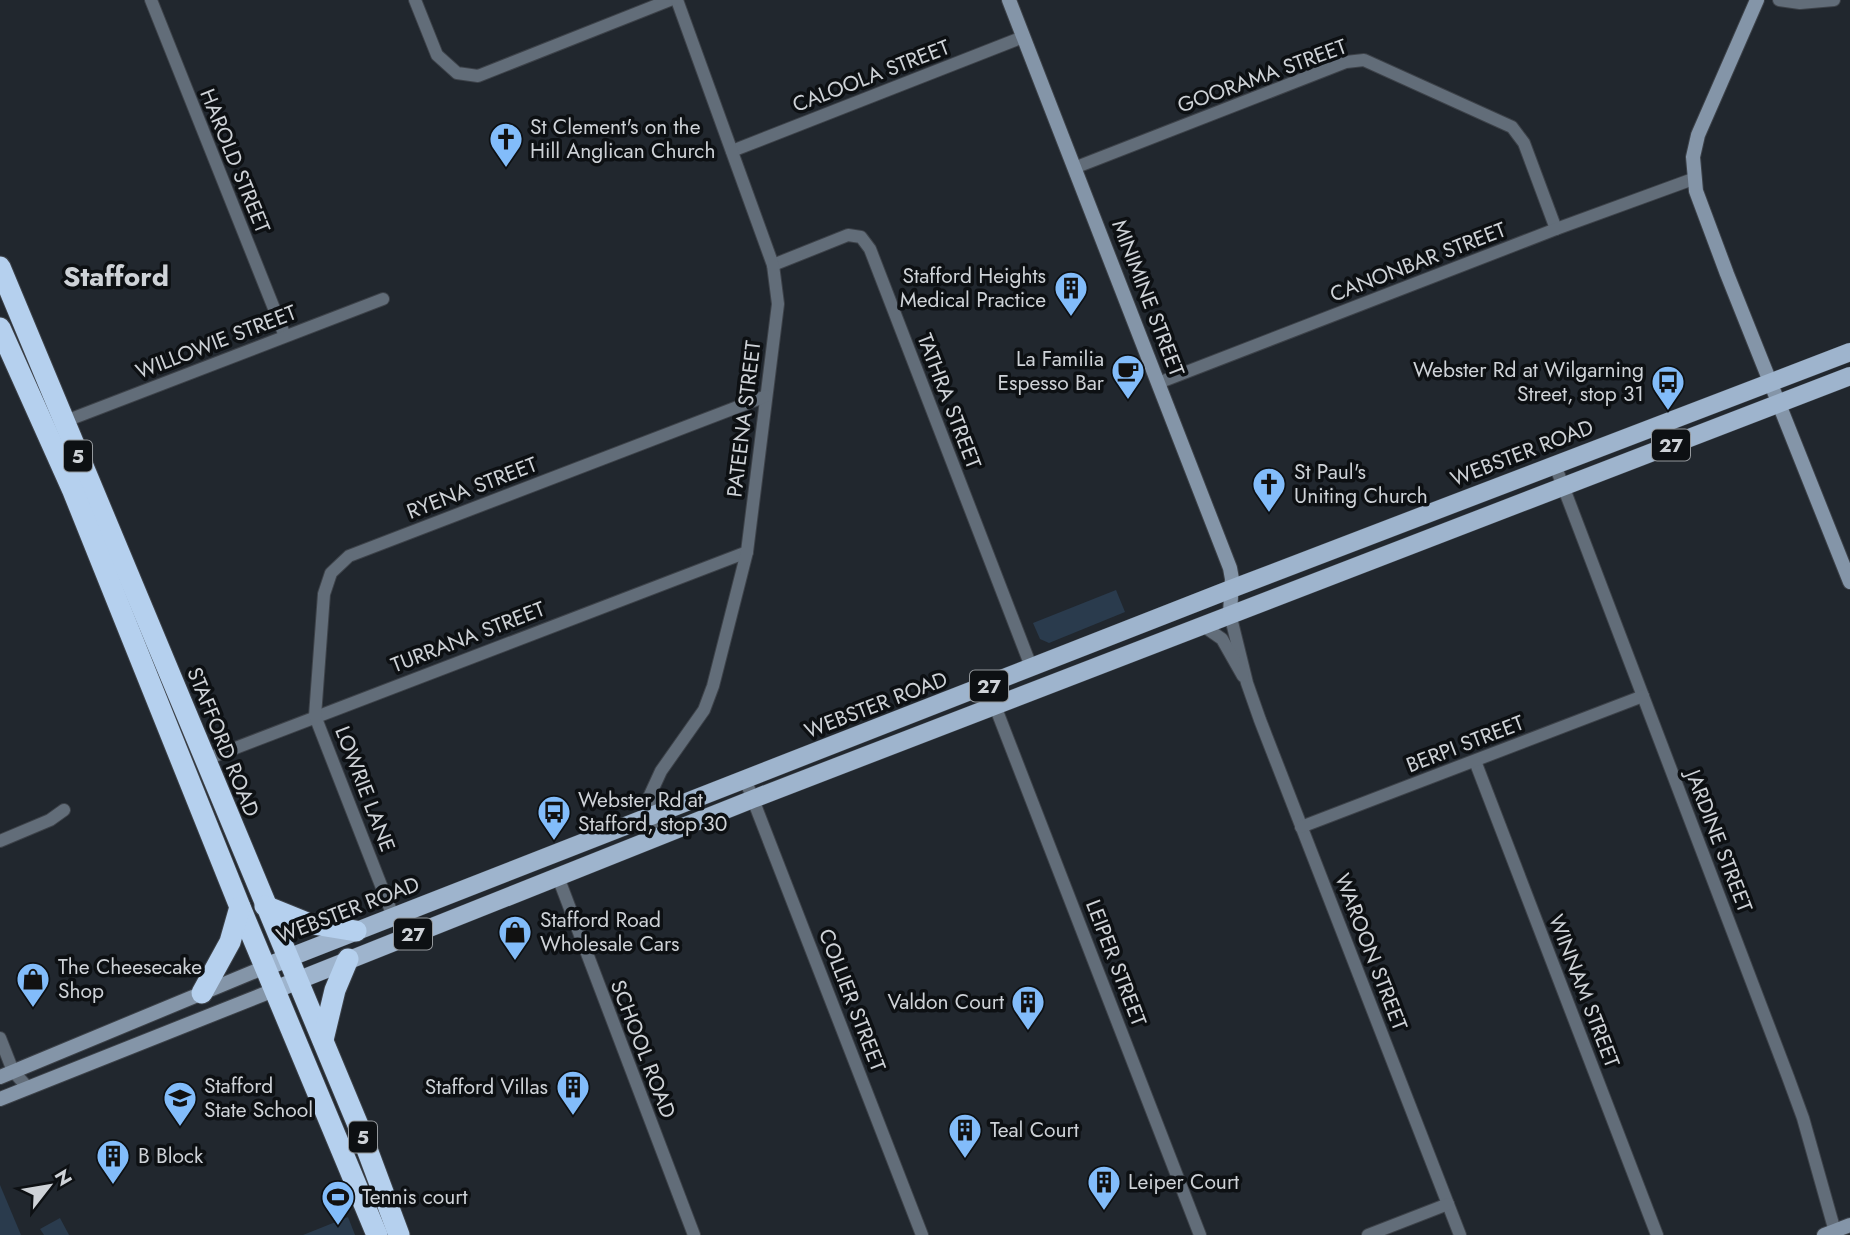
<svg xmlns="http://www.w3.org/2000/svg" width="1850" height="1235" font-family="Jost,sans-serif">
	<rect width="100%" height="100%" fill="#21272e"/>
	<!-- green -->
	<g fill="#2a3b4d">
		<polygon points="1116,590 1125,612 1049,643 1040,639 1033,623"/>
		<polygon points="0,1185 21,1235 0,1235"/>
		<polygon points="348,1217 355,1235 303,1235"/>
		<polygon points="60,1218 69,1235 44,1235 40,1229"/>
	</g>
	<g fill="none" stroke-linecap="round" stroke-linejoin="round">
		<defs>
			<g id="street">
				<polyline points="151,0 285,336"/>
				<polyline points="415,0 437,55 457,73 478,76 670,0"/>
				<polyline points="1779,0 1800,3 1834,0"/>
				<polyline points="732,151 1023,37"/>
				<polyline points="1074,168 1346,62 1364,60 1512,127 1524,143 1556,229"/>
				<polyline points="773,265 848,235 861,237 870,249 1032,669"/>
				<polyline points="1158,383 1556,229 1693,179"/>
				<polyline points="63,422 383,299"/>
				<polyline points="1555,465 1788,1077 1803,1118 1836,1235"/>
				<polyline points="1230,614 1247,683 1260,720 1460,1235"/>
				<polyline points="1202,625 1222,639 1243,676"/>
				<polyline points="995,706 1200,1235"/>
				<polyline points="204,760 747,552"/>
				<polyline points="1475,761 1657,1235"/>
				<polyline points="745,779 922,1235"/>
				<polyline points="1301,827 1643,696"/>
				<polyline points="664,835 652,807 650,795 661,771 704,710 713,686 747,552 778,304 773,265 677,0"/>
				<polyline points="0,841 50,820 64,810"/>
				<polyline points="558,877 694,1235"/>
				<polyline points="393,916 315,716 324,594 331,573 349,556 766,396"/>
				<polyline points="0,1038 13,1071 28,1088"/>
				<polyline points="1368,1235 1448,1204"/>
			</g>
			<g id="secondary">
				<polyline points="1009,0 1230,568 1232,579 1230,614"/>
				<polyline points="1757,0 1698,135 1693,157 1696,191 1727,274 1850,582"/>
				<polyline points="0,1077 265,967"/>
				<polyline points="0,1099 274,990"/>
				<polyline points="1824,1235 1850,1225"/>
			</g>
			<g id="primary">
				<polyline points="265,967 1231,589 1850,352"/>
				<polyline points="274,990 753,799 1850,376"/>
			</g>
			<g id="highway">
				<polyline points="0,267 358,1125 399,1235"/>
				<polyline points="0,328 73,491 240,907 377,1235"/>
				<polyline points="265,906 307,923 356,931"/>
				<polyline points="202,993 230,942 240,907"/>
				<polyline points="323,1040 335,990 348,959"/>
			</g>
		</defs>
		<!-- street casing -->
		<use href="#street" stroke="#3d4249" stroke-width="14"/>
		<!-- secondary casing -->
		<use href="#secondary" stroke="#3d4249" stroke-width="16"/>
		<!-- primary casing -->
		<use href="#primary" stroke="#3d4249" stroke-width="19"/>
		<!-- highway casing -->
		<use href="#highway" stroke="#3d4249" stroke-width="23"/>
		<!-- street -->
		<use href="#street" stroke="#626d79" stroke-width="12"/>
		<!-- secondary -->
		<use href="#secondary" stroke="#8495a8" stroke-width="14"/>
		<!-- primary -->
		<use href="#primary" stroke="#9eb4cd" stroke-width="18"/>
		<!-- highway -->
		<use href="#highway" stroke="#b5d0ee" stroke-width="21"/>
	</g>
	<!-- icons -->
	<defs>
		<symbol id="church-pin" viewBox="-11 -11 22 30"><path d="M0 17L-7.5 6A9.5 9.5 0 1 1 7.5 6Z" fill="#82bcfa" stroke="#0d1013"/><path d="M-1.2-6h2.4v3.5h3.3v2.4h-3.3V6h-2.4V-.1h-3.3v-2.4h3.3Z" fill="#111"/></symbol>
		<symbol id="building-pin" viewBox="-11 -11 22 30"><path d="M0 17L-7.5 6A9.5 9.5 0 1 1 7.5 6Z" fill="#82bcfa" stroke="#0d1013"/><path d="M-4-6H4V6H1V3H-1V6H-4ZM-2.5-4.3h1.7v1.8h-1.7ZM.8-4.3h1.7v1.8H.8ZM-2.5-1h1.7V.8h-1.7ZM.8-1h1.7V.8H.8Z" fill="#111"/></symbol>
		<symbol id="cafe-pin" viewBox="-11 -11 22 30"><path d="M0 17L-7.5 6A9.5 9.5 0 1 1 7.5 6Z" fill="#82bcfa" stroke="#0d1013"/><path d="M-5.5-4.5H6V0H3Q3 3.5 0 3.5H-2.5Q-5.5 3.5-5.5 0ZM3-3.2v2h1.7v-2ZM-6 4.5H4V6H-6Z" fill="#111"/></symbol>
		<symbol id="bus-pin" viewBox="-11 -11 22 30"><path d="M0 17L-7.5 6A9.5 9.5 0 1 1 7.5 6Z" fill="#82bcfa" stroke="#0d1013"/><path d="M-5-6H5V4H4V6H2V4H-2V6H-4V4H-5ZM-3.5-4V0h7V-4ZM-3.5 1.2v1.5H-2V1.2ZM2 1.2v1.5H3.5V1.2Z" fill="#111"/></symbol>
		<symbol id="shop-pin" viewBox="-11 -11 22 30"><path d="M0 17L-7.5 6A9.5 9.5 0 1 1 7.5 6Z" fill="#82bcfa" stroke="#0d1013"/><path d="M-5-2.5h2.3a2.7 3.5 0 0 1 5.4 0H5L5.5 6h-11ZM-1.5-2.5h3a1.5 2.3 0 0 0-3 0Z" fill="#111"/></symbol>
		<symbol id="school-pin" viewBox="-11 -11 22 30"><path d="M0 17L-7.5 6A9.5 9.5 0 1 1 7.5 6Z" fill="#82bcfa" stroke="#0d1013"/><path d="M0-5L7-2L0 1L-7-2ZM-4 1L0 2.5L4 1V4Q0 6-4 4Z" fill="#111"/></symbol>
		<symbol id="stadium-pin" viewBox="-11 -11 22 30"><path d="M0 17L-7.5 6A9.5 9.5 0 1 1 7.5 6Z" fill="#82bcfa" stroke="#0d1013"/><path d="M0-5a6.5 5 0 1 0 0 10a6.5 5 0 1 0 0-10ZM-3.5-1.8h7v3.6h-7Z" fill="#111"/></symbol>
	</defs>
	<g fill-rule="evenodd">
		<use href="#church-pin" x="487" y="120" width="38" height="52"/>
		<use href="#building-pin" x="1052" y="269" width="38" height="52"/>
		<use href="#cafe-pin" x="1109" y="352" width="38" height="52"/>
		<use href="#bus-pin" x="1649" y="363" width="38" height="52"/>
		<use href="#church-pin" x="1250" y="465" width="38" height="52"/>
		<use href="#bus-pin" x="535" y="793" width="38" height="52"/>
		<use href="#shop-pin" x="496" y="913" width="38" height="52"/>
		<use href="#shop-pin" x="14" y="960" width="38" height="52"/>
		<use href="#building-pin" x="1009" y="983" width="38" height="52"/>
		<use href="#building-pin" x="554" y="1068" width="38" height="52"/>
		<use href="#school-pin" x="161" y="1079" width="38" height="52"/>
		<use href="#building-pin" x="946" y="1111" width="38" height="52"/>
		<use href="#building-pin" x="94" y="1137" width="38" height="52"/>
		<use href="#building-pin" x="1085" y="1163" width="38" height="52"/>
		<use href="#stadium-pin" x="319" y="1178" width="38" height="52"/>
	</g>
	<g text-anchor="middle" stroke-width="7" stroke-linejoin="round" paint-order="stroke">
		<!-- shield labels -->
		<g fill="#0d1013" stroke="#94989c" stroke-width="2">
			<rect x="1652" y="429.5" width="38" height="31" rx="5"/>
			<rect x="64" y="440.5" width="28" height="31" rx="5"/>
			<rect x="970" y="670.5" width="38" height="31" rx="5"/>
			<rect x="394" y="918.5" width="38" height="31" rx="5"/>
			<rect x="349" y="1121.5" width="28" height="31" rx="5"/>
		</g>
		<g font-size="19" font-weight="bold" fill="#ced2d7">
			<text x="1671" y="452">27</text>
			<text x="78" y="463">5</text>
			<text x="989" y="693">27</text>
			<text x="413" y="941">27</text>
			<text x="363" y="1144">5</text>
		</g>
		<!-- street labels -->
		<g font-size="21" fill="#ced2d7" stroke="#0d1013">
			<text transform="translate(871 76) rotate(-21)" y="7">CALOOLA STREET</text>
			<text transform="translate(1262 76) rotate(-20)" y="7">GOORAMA STREET</text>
			<text transform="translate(235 161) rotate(68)" y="7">HAROLD STREET</text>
			<text transform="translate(1418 262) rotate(-21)" y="7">CANONBAR STREET</text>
			<text transform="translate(1148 298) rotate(69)" y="7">MINIMINE STREET</text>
			<text transform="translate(216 342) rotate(-21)" y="7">WILLOWIE STREET</text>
			<text transform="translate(949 401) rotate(69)" y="7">TATHRA STREET</text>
			<text transform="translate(744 419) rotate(-83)" y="7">PATEENA STREET</text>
			<text transform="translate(1522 453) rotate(-21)" y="7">WEBSTER ROAD</text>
			<text transform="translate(472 488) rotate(-21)" y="7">RYENA STREET</text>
			<text transform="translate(468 637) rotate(-21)" y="7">TURRANA STREET</text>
			<text transform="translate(876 705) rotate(-21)" y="7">WEBSTER ROAD</text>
			<text transform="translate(223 742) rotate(68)" y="7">STAFFORD ROAD</text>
			<text transform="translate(1465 744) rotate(-21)" y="7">BERPI STREET</text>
			<text transform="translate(365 789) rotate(69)" y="7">LOWRIE LANE</text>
			<text transform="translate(1719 841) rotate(69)" y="7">JARDINE STREET</text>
			<text transform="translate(348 910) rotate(-21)" y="7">WEBSTER ROAD</text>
			<text transform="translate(1371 952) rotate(69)" y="7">WAROON STREET</text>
			<text transform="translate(1116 963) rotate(69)" y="7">LEIPER STREET</text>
			<text transform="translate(1584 991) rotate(69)" y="7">WINNAM STREET</text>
			<text transform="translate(852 1000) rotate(69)" y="7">COLLIER STREET</text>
			<text transform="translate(643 1049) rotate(69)" y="7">SCHOOL ROAD</text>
		</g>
		<!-- poi labels -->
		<g font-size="21" fill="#ced2d7" stroke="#0d1013" text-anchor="start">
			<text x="530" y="134">St Clement's on the<tspan x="530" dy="24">Hill Anglican Church</tspan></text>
			<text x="1046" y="283" text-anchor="end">Stafford Heights<tspan x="1046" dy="24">Medical Practice</tspan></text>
			<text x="1104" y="366" text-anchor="end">La Familia<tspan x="1104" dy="24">Espesso Bar</tspan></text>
			<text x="1644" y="377" text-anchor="end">Webster Rd at Wilgarning<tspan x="1644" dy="24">Street, stop 31</tspan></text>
			<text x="1294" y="479">St Paul's<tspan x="1294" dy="24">Uniting Church</tspan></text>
			<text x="578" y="807">Webster Rd at<tspan x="578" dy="24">Stafford, stop 30</tspan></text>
			<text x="540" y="927">Stafford Road<tspan x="540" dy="24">Wholesale Cars</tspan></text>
			<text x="58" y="974">The Cheesecake<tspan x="58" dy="24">Shop</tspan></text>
			<text x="1004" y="1009" text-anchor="end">Valdon Court</text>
			<text x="204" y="1093">Stafford<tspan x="204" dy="24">State School</tspan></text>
			<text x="548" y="1094" text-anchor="end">Stafford Villas</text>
			<text x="990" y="1137">Teal Court</text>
			<text x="138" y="1163">B Block</text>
			<text x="1128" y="1189">Leiper Court</text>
			<text x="362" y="1204">Tennis court</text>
		</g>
		<!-- district labels -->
		<g font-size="28" font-weight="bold" fill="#ced2d7" stroke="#0d1013">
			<text x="116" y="286">Stafford</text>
		</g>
	</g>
	<!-- north arrow -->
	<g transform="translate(49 1186) rotate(59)" stroke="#0d1013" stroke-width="5" paint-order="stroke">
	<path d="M0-5L12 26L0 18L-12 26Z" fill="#ced2d7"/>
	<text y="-10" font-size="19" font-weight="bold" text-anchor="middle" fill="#ced2d7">N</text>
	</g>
</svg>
